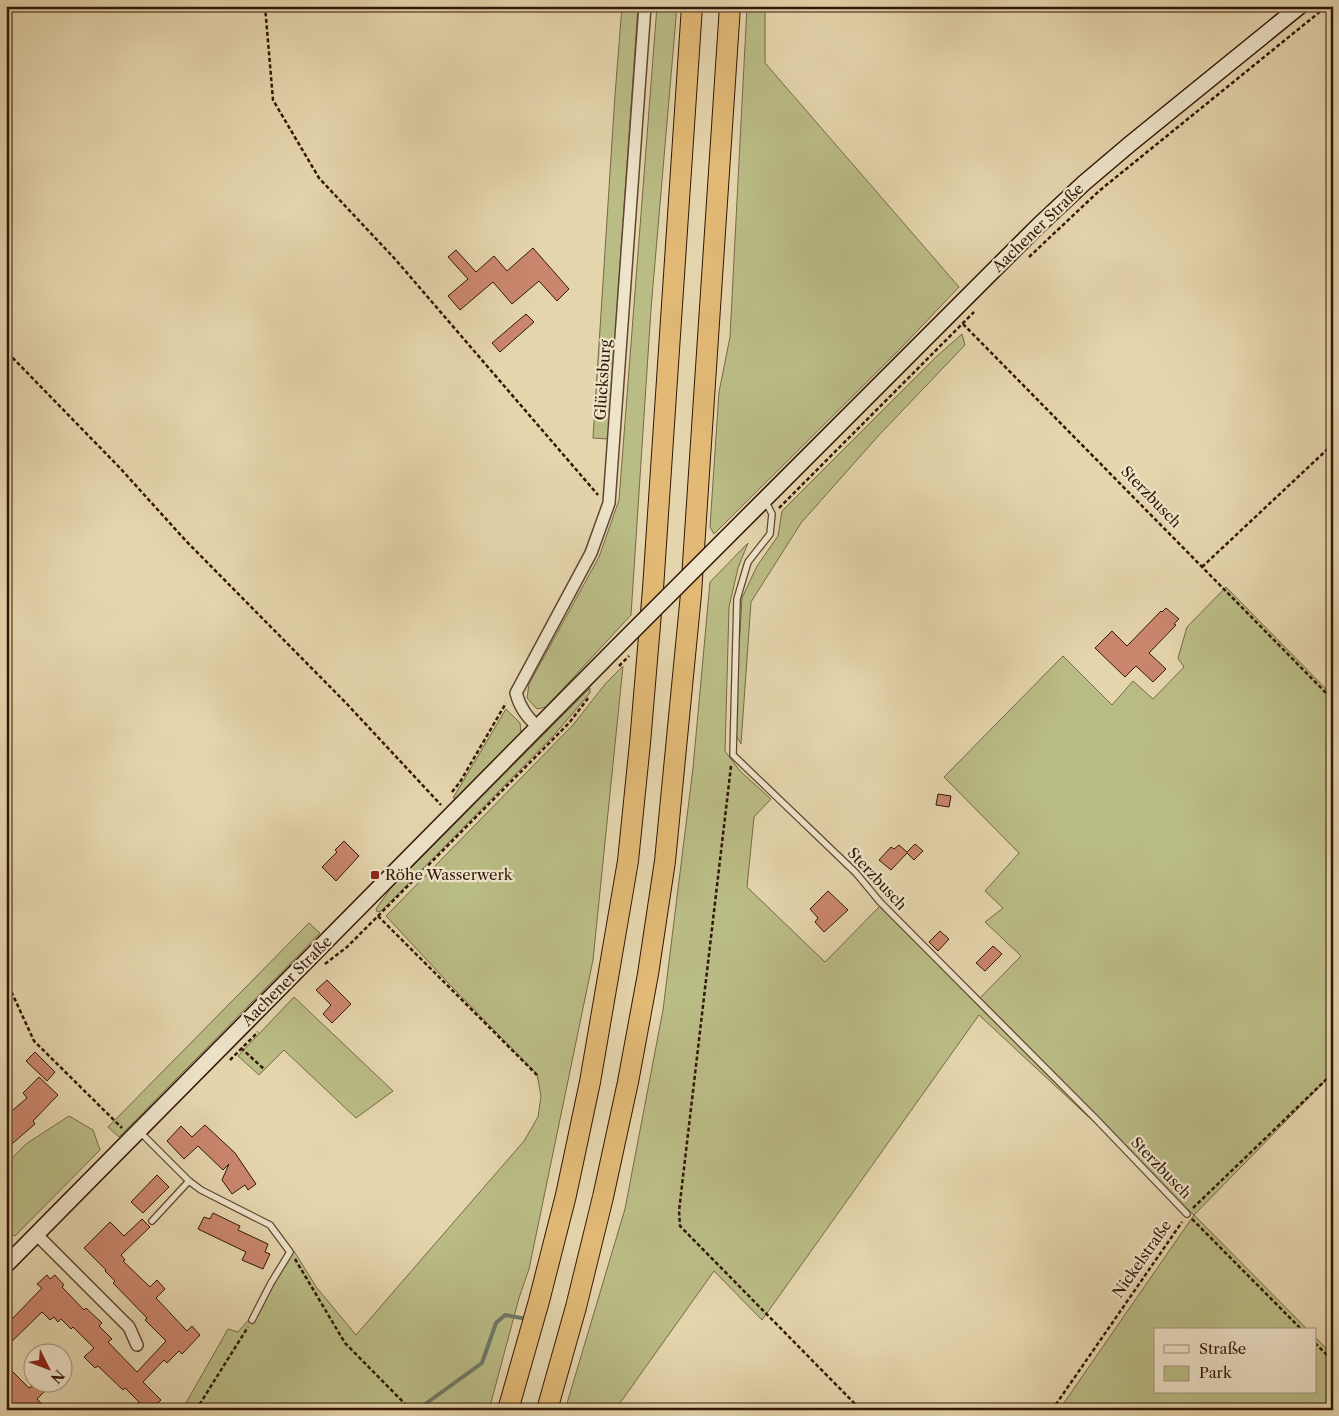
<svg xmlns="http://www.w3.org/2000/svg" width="1339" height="1416" font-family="'Libre Caslon Text',serif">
	<rect width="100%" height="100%" fill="#e5d5ad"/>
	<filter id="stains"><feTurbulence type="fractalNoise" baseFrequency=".004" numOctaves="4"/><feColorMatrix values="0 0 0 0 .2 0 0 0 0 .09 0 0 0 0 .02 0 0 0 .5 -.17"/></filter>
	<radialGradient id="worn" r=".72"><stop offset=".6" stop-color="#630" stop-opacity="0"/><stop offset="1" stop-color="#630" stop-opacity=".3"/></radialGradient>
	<!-- green -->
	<g fill="#babc86" stroke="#766946">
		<polygon points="622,6 638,6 608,439 593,438 615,95"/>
		<polygon points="657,6 677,6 651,309 631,615 546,707 537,709 527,698 529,684 599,557 619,500"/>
		<polygon points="747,6 765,6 765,63 959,287 900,349 714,534 710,527 719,392 730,337"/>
		<polygon points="962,334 965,345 880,434 801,523 751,602 741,744 734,732 742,598 757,566 778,536 782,511 936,357"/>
		<polygon points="748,543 738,568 729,607 725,751 740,771 771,799 754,817 747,887 825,962 880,906 976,1002 1021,956 985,922 1003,908 985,891 1019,853 944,777 1063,656 1112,705 1133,681 1153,699 1184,667 1178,658 1187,627 1226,587 1333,696 1333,1073 1194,1215 1308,1330 1155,1330 1155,1392 1315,1392 1315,1337 1333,1355 1333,1410 1059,1410 1194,1215 979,1015 762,1320 714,1271 615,1410 565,1410 625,1209 663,1010 693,768 710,582"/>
		<polygon points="623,666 593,960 529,1269 519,1298 489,1410 182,1410 228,1329 238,1332 258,1309 271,1283 294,1251 317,1288 356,1335 524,1141 538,1117 541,1096 537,1074 452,987 386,916 573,725 606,683"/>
		<polygon points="590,688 590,693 554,735 398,894 381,911 377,912 376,909 391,888"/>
		<polygon points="506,709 520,723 521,732 457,798 453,798"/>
		<polygon points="309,923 320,933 119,1137 108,1127"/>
		<polygon points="294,997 393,1091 356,1118 284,1050 259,1075 238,1056"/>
		<polygon points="69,1116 93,1130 100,1150 15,1236 6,1230 6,1164 26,1144"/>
	</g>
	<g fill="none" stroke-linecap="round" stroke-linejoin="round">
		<!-- stream -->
		<polyline stroke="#6e7868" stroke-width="4" points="417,1410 482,1363 496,1323 505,1315 527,1319"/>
	</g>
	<!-- building -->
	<g fill="#cb876e" stroke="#321606">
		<polygon points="533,248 569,289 557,301 539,281 512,304 493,282 460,310 448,296 468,279 448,257 456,250 476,272 494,256 507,271"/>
		<polygon points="526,314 534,322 500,352 492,343"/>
		<polygon points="1166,608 1179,619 1174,624 1176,625 1149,653 1166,669 1153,682 1136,666 1125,677 1095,648 1112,631 1127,646 1161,611 1162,612"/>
		<polygon points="938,794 951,796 949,807 936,805"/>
		<polygon points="344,841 359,856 336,881 322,867 337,852 335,850"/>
		<polygon points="915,844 923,851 914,860 907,853 891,870 879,860 891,847 894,849 899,845 907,852"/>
		<polygon points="828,891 848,910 824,932 815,922 818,918 810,909"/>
		<polygon points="940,931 949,939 938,951 929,942"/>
		<polygon points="993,946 1002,954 985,971 976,963"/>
		<polygon points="327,980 351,1004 332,1023 323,1014 331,1005 316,990"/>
		<polygon points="35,1052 55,1072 47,1081 26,1061"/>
		<polygon points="39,1077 58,1095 33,1121 35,1124 6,1149 6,1116 27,1098 23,1093"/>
		<polygon points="205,1125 235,1153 256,1184 248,1190 245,1185 232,1194 222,1180 229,1164 223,1170 198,1146 184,1159 167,1141 181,1126 192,1137"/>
		<polygon points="157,1175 169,1187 143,1213 131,1202"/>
		<polygon points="213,1213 240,1226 238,1230 268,1244 265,1252 270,1254 263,1269 242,1260 246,1252 198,1229 204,1217 210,1219"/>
		<polygon points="142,1219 150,1227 121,1255 125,1260 123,1261 150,1287 157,1280 165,1289 156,1298 187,1331 192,1326 200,1335 182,1354 179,1351 167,1363 164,1360 143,1382 161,1400 151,1410 132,1410 139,1402 125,1388 123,1390 98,1366 95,1368 84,1357 94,1348 73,1327 71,1329 61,1319 58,1322 54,1317 50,1320 42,1312 6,1347 6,1311 13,1318 42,1288 37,1284 47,1275 50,1279 55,1275 64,1285 62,1287 84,1310 86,1308 102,1323 99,1326 112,1339 108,1342 137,1372 166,1341 145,1320 147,1318 113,1283 115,1281 105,1271 106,1270 84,1248 110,1222 124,1236"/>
		<polygon points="6,1365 29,1388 35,1384 44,1392 37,1399 48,1410 6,1410"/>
	</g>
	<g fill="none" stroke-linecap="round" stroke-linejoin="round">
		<defs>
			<g id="lane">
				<polyline points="765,500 772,514 770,534 748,562 737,599 733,755 856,873 880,902 1096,1119 1187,1214"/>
				<polyline points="139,1131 189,1181 201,1190 270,1225 290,1252 271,1283 252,1320"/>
				<polyline points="152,1221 189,1181"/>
			</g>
			<g id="street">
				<path d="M538,727C527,717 520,708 516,693L591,553L609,503L645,6"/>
				<polyline points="36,1234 129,1327 137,1345"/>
			</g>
			<g id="secondary">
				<polyline points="725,539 1038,226 1084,183 1130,144 1300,6"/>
				<polyline points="6,1265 619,645"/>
			</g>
			<g id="highway">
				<polyline points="508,1410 539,1301 566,1195 590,1082 628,861 640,743 653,589 692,6"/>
				<polyline points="547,1410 576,1307 603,1197 628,1082 648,974 665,861 691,594 730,6"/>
			</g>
		</defs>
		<!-- lane casing -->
		<use href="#lane" stroke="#5f4630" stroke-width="8"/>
		<!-- street casing -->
		<use href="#street" stroke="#5f4630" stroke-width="14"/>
		<!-- secondary casing -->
		<use href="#secondary" stroke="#321606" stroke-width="18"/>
		<!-- highway casing -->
		<use href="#highway" stroke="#321606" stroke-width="22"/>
		<!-- path -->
		<g stroke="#321606" stroke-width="2.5" stroke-dasharray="4 2.5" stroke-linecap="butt">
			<polyline points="265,6 273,100 319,178 395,259 598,495"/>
			<polyline points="1029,257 1099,191 1327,6"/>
			<polyline points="963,324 1333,700"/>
			<polyline points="6,347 7,352 120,468 186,541 347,704 441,805"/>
			<polyline points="779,508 974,312"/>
			<polyline points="1202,567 1333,444"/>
			<polyline points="731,766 679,1211 680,1226 861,1410"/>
			<polyline points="452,792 460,782 506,703"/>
			<polyline points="378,916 537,1075"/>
			<polyline points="325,964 347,947 378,916 569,723 589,697"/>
			<polyline points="6,980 34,1041 122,1128"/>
			<polyline points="241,1048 265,1070"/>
			<polyline points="230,1060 258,1032"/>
			<polyline points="1193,1208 1333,1073"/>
			<polyline points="1192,1219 1302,1330"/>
			<polyline points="295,1259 345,1343 411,1410"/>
			<polyline points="1315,1343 1333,1361"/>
			<polyline points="196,1410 248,1327"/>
			<polyline points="1052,1410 1182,1222"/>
		</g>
		<!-- lane -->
		<use href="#lane" stroke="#eee4ca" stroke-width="5.5"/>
		<!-- street -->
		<use href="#street" stroke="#eee4ca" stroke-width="11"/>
		<!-- secondary -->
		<use href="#secondary" stroke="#eee4ca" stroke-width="15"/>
		<!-- highway -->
		<use href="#highway" stroke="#e2ba76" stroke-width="20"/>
		<defs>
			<polyline id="secondary-bridge" points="619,645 725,539"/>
		</defs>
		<!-- secondary-bridge casing -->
		<use href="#secondary-bridge" stroke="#321606" stroke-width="18" stroke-linecap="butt"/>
		<!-- path-bridge -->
		<polyline stroke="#321606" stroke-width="2.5" stroke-dasharray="4 2.5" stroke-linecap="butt" points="619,666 629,656"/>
		<!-- secondary-bridge -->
		<use href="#secondary-bridge" stroke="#eee4ca" stroke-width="15"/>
	</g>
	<!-- markers -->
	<rect fill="#8f2418" stroke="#eee4ca" stroke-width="2" x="370" y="870" width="10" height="10" rx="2.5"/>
	<g text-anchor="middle" stroke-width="4.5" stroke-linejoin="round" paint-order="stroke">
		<!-- street labels -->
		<g font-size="15" fill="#321606" stroke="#eee4ca">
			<text transform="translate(1038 228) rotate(-44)" y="5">Aachener Straße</text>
			<text transform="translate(603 380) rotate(-86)" y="5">Glücksburg</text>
			<text transform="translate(1151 497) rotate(46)" y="5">Sterzbusch</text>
			<text transform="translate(877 879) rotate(47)" y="5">Sterzbusch</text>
			<text transform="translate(287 981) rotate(-45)" y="5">Aachener Straße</text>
			<text transform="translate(1161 1168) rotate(46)" y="5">Sterzbusch</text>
			<text transform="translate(1142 1259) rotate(-55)" y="5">Nickelstraße</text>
		</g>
		<!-- poi labels -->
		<g font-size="15" fill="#321606" stroke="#eee4ca" text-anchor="start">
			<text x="385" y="880">Röhe Wasserwerk</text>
		</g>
	</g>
	<!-- margin -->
	<rect width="1339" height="1416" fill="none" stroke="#e5d5ad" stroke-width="25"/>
	<rect x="8" y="8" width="1324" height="1401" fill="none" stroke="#321606" stroke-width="2.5"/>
	<rect x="12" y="12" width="1314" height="1391" fill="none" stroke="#321606"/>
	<!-- legend -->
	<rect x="1154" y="1328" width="162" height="65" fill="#eee4ca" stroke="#a3927c"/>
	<rect x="1164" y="1345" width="25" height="8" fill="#eee4ca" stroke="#a3927c"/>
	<text x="1199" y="1354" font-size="15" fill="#321606">Straße</text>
	<rect x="1164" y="1366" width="25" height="15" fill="#babc86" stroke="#a3927c"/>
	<text x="1199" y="1378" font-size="15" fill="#321606">Park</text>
	<!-- north arrow -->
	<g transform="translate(48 1368) rotate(132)"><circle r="24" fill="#eee4ca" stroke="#a3927c"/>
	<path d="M0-4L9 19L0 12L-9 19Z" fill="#8f2418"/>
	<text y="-8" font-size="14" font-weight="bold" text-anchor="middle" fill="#321606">N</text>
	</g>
	<rect width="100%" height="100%" filter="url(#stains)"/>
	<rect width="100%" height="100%" fill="url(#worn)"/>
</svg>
